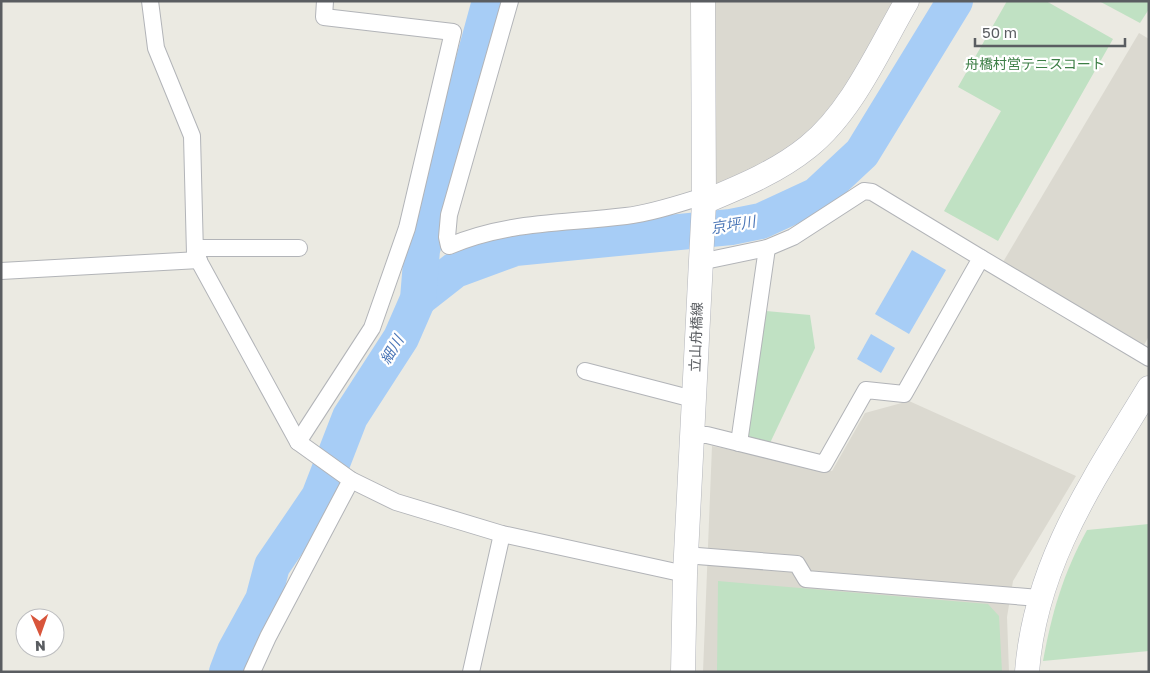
<svg xmlns="http://www.w3.org/2000/svg" width="1150" height="673" font-family="'Golos Text','Noto Sans JP',sans-serif">
	<rect width="100%" height="100%" fill="#ebeae2"/>
	<!-- education -->
	<g fill="#dbd9d0">
		<polygon points="703,1 907,1 809,147 704,202"/>
		<polygon points="1139,33 1149,39 1149,336 1144,345 1003,262"/>
		<polygon points="909,401 1076,476 1013,581 1007,617 1009,672 703,672 712,446 832,471 865,413"/>
	</g>
	<!-- green -->
	<g fill="#c0e1c3">
		<polygon points="1007,1 1046,1 1113,39 998,241 944,211 1001,111 958,87"/>
		<polygon points="1099,1 1149,1 1149,9 1140,23"/>
		<polygon points="766,311 810,315 815,348 770,443 746,438"/>
		<path d="M1149,524V651L1043,661C1052,612 1063,574 1087,530Z"/>
		<polygon points="718,581 988,604 999,616 1002,672 717,672"/>
	</g>
	<!-- water -->
	<g fill="#a7cdf6">
		<polygon points="912,250 946,270 909,334 875,314"/>
		<polygon points="871,334 895,348 881,373 857,359"/>
	</g>
	<g fill="none" stroke-linecap="round" stroke-linejoin="round">
		<!-- river -->
		<g stroke="#a7cdf6" stroke-width="36">
			<polyline points="418,299 455,270 515,248 731,227 761,221 817,195 862,153 955,1"/>
			<polyline points="227,672 235,651 263,600 272,566 319,497 350,417 401,338 418,299 422,250 490,1"/>
		</g>
		<defs>
			<g id="street">
				<polyline points="150,1 156,48 192,136 195,254 298,442 351,480 396,502 502,534 685,574"/>
				<path d="M510,1L449,215L447,237L449,246C509,221 562,224 626,216C652,213 678,204 704,196"/>
				<polyline points="195,248 299,248"/>
				<polyline points="981,258 1149,358"/>
				<polyline points="1,271 199,260"/>
				<polyline points="585,371 693,399"/>
				<polyline points="691,435 707,435 824,464 866,390 904,394 981,258 872,192 864,191 793,237 767,248 700,262"/>
				<polyline points="298,442 372,328 407,228 453,32 324,17 325,1"/>
				<polyline points="739,443 767,248"/>
				<polyline points="685,555 797,564 806,579 1039,598"/>
				<polyline points="252,672 268,637 351,480"/>
				<polyline points="471,672 502,534"/>
			</g>
			<g id="secondary">
				<path d="M704,202C740,187 777,172 808,147C852,112 879,49 907,1"/>
				<polyline points="683,672 685,574 704,202 703,1"/>
				<path d="M1027,672C1035,563 1094,479 1149,388"/>
			</g>
		</defs>
		<!-- street casing -->
		<use href="#street" stroke="#b2b4b8" stroke-width="18"/>
		<!-- secondary casing -->
		<use href="#secondary" stroke="#b3b5bb" stroke-width="25"/>
		<!-- street -->
		<use href="#street" stroke="#fff" stroke-width="16"/>
		<!-- secondary -->
		<use href="#secondary" stroke="#fff" stroke-width="24"/>
	</g>
	<g text-anchor="middle" stroke-width="4.5" stroke-linejoin="round" paint-order="stroke">
		<!-- park labels -->
		<g font-size="14" fill="#3c7e45" stroke="#fff">
			<text x="1035" y="69">舟橋村営テニスコート</text>
		</g>
		<!-- street labels -->
		<g font-size="14" fill="#5a5d61" stroke="#fff">
			<text transform="translate(696 337) rotate(-88)" y="5">立山舟橋線</text>
		</g>
		<!-- water labels -->
		<g font-size="15" font-style="italic" fill="#4c77b7" stroke="#fff">
			<text transform="translate(733 225) rotate(-9)" y="5">京坪川</text>
			<text transform="translate(392 350) rotate(-59)" y="5">細川</text>
		</g>
	</g>
	<!-- border -->
	<rect width="1150" height="673" fill="none" stroke="#5a5d61" stroke-width="5"/>
	<!-- north arrow -->
	<g transform="translate(40 633) rotate(178)"><circle r="24" fill="#ffffff" stroke="#bdbec0"/>
	<path d="M0-4L9 19L0 12L-9 19Z" fill="#d8553b"/>
	<text y="-8" font-size="14" font-weight="bold" text-anchor="middle" fill="#5a5d61">N</text>
	</g>
	<!-- scale -->
	<path d="M975 38v8h150v-8" fill="none" stroke="#5a5d61" stroke-width="2.5"/>
	<text x="982" y="38" font-size="15" fill="#5a5d61" stroke="#ffffff" stroke-width="4" paint-order="stroke">50 m</text>
</svg>
